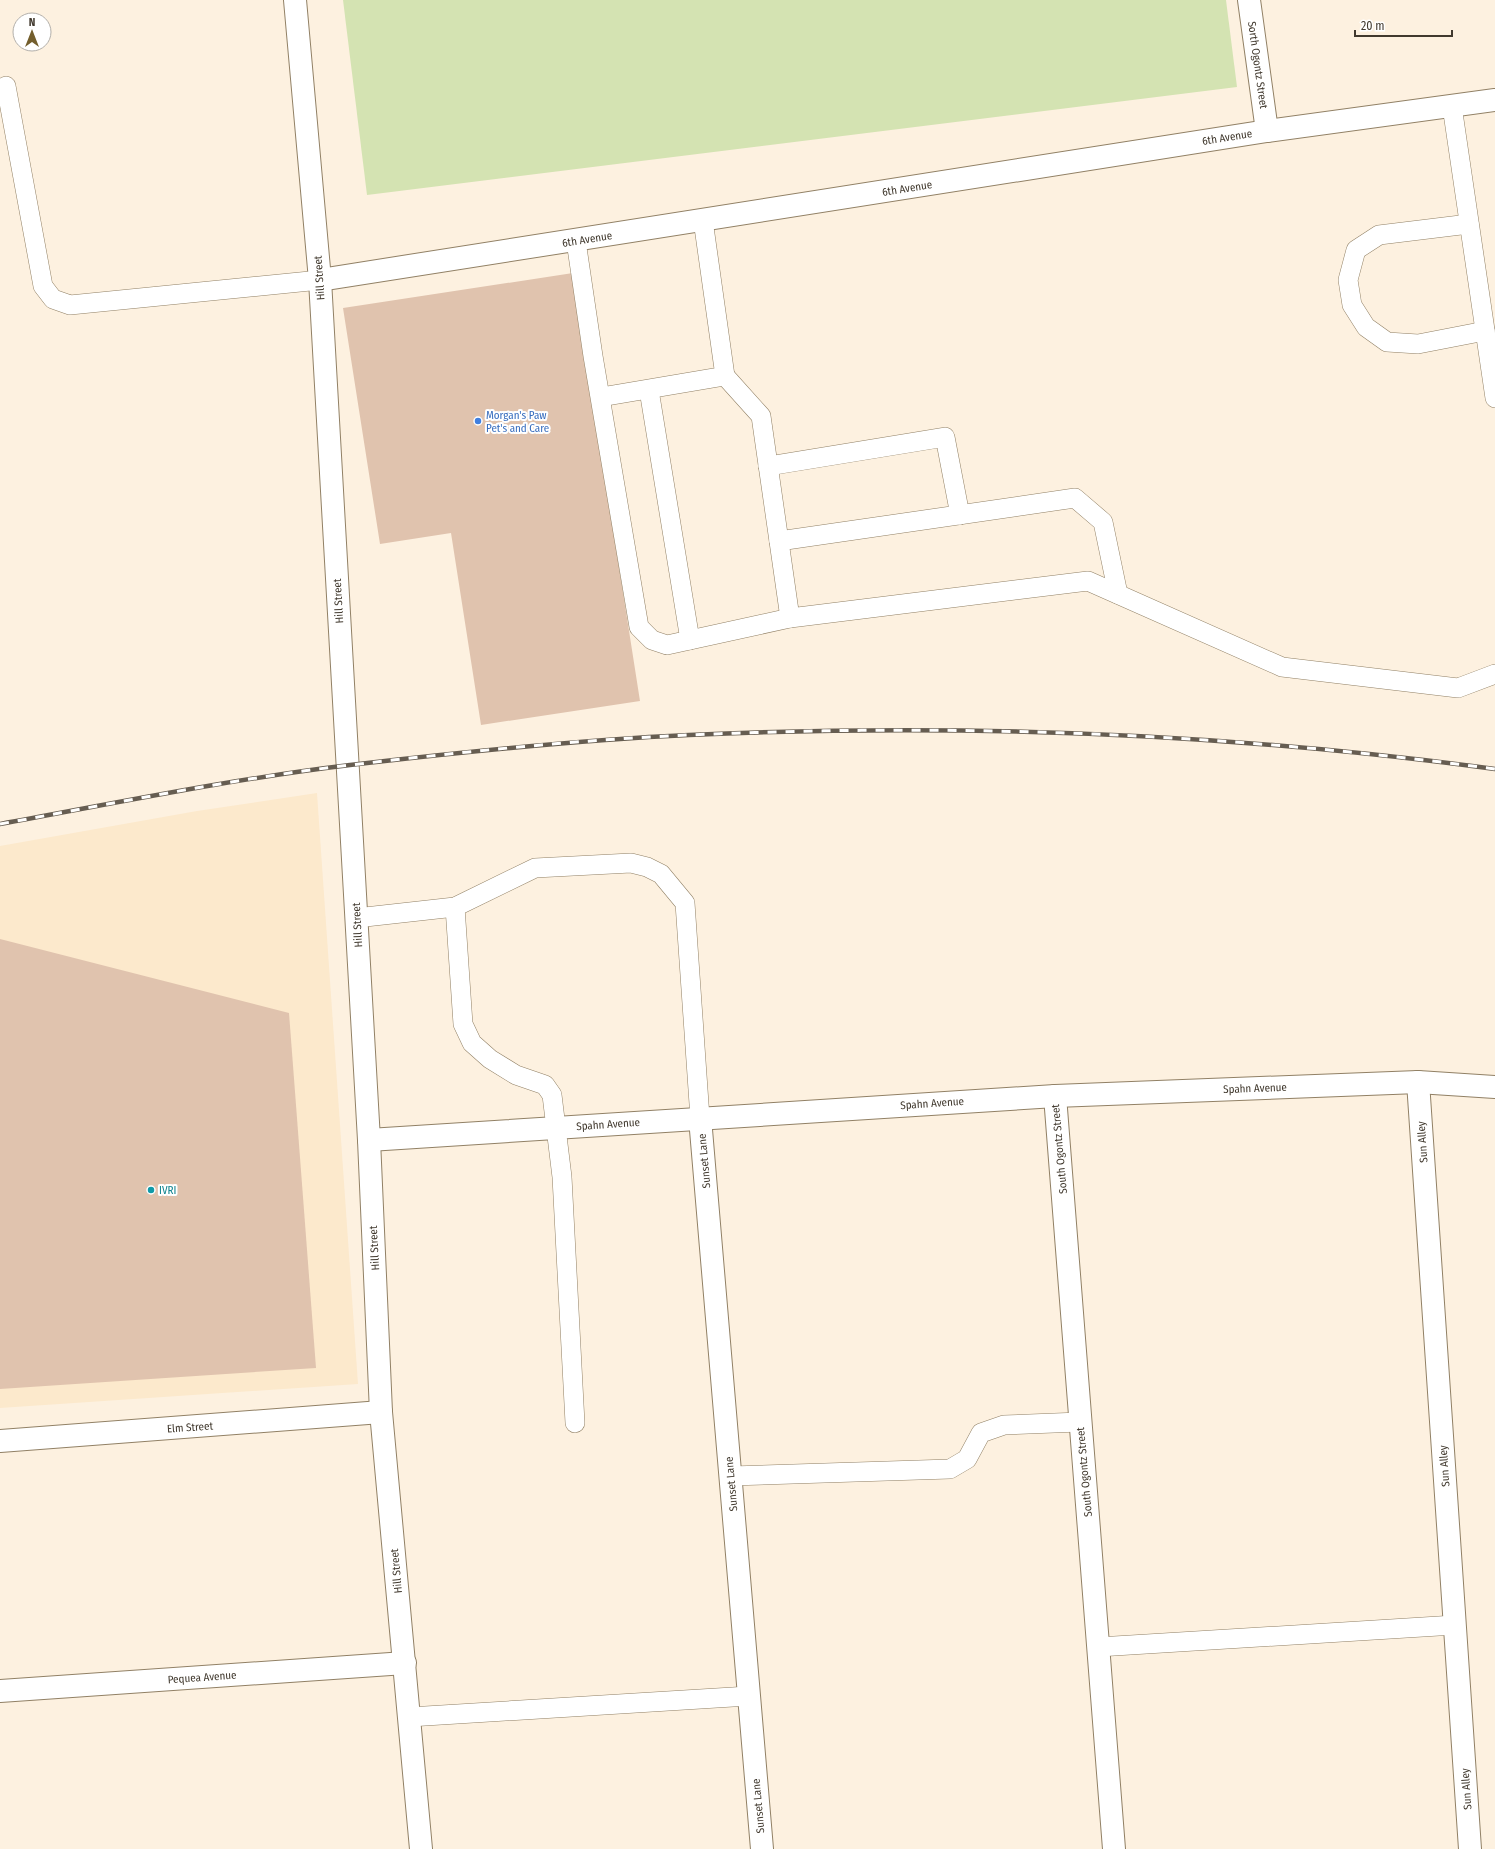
<svg xmlns="http://www.w3.org/2000/svg" width="1495" height="1849" font-family="'Fira Sans Condensed',sans-serif">
	<rect width="100%" height="100%" fill="#fdf1e0"/>
	<!-- built -->
	<polygon fill="#fce9cc" points="317,793 358,1384 0,1408 0,846 197,811"/>
	<!-- green -->
	<polygon fill="#d4e3b2" points="343,0 1226,0 1237,87 367,195"/>
	<!-- building -->
	<g fill="#e0c3ae">
		<polygon points="573,273 640,701 481,725 451,533 380,544 343,308"/>
		<polygon points="0,939 289,1013 316,1368 0,1389"/>
	</g>
	<g fill="none" stroke-linecap="round" stroke-linejoin="round">
		<defs>
			<g id="service">
				<polyline points="6,86 43,286 53,299 70,305 320,280"/>
				<polyline points="1452,106 1495,398"/>
				<polyline points="1469,224 1379,235 1356,250 1348,280 1352,305 1366,327 1387,342 1418,344 1485,331"/>
				<polyline points="576,241 593,356 639,627 652,640 667,645 790,618"/>
				<polyline points="725,376 761,416 790,618 1088,581 1282,667 1458,688 1495,674"/>
				<polyline points="649,390 690,640"/>
				<polyline points="601,397 725,376 703,220"/>
				<polyline points="768,466 945,437 960,515"/>
				<polyline points="779,541 1075,498 1103,522 1118,594"/>
				<polyline points="455,907 463,1024 472,1043 490,1059 516,1075 545,1085 552,1095 562,1177 575,1423"/>
				<polyline points="356,918 455,907 535,868 631,863 647,867 661,874 685,903 700,1118"/>
				<polyline points="731,1476 950,1469 967,1459 981,1433 1004,1425 1080,1422"/>
				<polyline points="1098,1647 1455,1625"/>
				<polyline points="409,1717 749,1696"/>
			</g>
			<g id="minor">
				<polyline points="1249,0 1267,131"/>
				<polyline points="320,280 1267,131 1495,100"/>
				<polyline points="1418,1082 1470,1849"/>
				<polyline points="1055,1096 1114,1849"/>
				<polyline points="700,1118 762,1849"/>
				<polyline points="369,1140 1055,1096 1418,1082 1495,1087"/>
				<polyline points="0,1441 381,1412"/>
				<polyline points="0,1691 405,1663"/>
			</g>
			<polyline id="secondary" points="295,0 320,280 369,1140 381,1412 421,1849"/>
		</defs>
		<!-- service casing -->
		<use href="#service" stroke="#918065" stroke-width="20"/>
		<!-- minor casing -->
		<use href="#minor" stroke="#918065" stroke-width="24"/>
		<!-- secondary casing -->
		<use href="#secondary" stroke="#918065" stroke-width="24"/>
		<!-- service -->
		<use href="#service" stroke="#fff" stroke-width="19"/>
		<!-- minor -->
		<use href="#minor" stroke="#fff" stroke-width="22"/>
		<!-- secondary -->
		<use href="#secondary" stroke="#fff" stroke-width="22"/>
		<defs>
			<path id="rail" d="M0,824C116,803 232,779 350,765C462,752 576,740 689,735C958,723 1228,733 1495,769"/>
		</defs>
		<!-- rail casing -->
		<use href="#rail" stroke="#665d51" stroke-width="4.5"/>
		<!-- rail -->
		<use href="#rail" stroke="#fff" stroke-width="3" stroke-dasharray="9" stroke-linecap="butt"/>
	</g>
	<!-- markers -->
	<circle fill="#3f7fe0" stroke="#fff" stroke-width="1.5" cx="478" cy="421" r="4"/>
	<circle fill="#0f9aa8" stroke="#fff" stroke-width="1.5" cx="151" cy="1190" r="4"/>
	<g text-anchor="middle" stroke-width="4" stroke-linejoin="round" paint-order="stroke">
		<!-- street labels -->
		<g font-size="11" fill="#41392e" stroke="#fff">
			<text transform="translate(1258 65) rotate(82)" y="4">Sorth Ogontz Street</text>
			<text transform="translate(1227 137) rotate(-9)" y="4">6th Avenue</text>
			<text transform="translate(907 188) rotate(-9)" y="4">6th Avenue</text>
			<text transform="translate(587 239) rotate(-9)" y="4">6th Avenue</text>
			<text transform="translate(319 278) rotate(-94)" y="4">Hill Street</text>
			<text transform="translate(338 601) rotate(-93)" y="4">Hill Street</text>
			<text transform="translate(357 925) rotate(-93)" y="4">Hill Street</text>
			<text transform="translate(1255 1088) rotate(-2)" y="4">Spahn Avenue</text>
			<text transform="translate(932 1103) rotate(-4)" y="4">Spahn Avenue</text>
			<text transform="translate(608 1124) rotate(-4)" y="4">Spahn Avenue</text>
			<text transform="translate(1422 1142) rotate(-94)" y="4">Sun Alley</text>
			<text transform="translate(1059 1149) rotate(-95)" y="4">South Ogontz Street</text>
			<text transform="translate(704 1161) rotate(-95)" y="4">Sunset Lane</text>
			<text transform="translate(374 1248) rotate(-93)" y="4">Hill Street</text>
			<text transform="translate(190 1427) rotate(-4)" y="4">Elm Street</text>
			<text transform="translate(1444 1466) rotate(-94)" y="4">Sun Alley</text>
			<text transform="translate(1084 1472) rotate(-95)" y="4">South Ogontz Street</text>
			<text transform="translate(731 1484) rotate(-95)" y="4">Sunset Lane</text>
			<text transform="translate(396 1571) rotate(-95)" y="4">Hill Street</text>
			<text transform="translate(202 1677) rotate(-4)" y="4">Pequea Avenue</text>
			<text transform="translate(1466 1789) rotate(-94)" y="4">Sun Alley</text>
			<text transform="translate(758 1806) rotate(-95)" y="4">Sunset Lane</text>
		</g>
		<!-- shop labels -->
		<g font-size="11" fill="#366cbe" stroke="#fff" text-anchor="start">
			<text x="486" y="419">Morgan's Paw<tspan x="486" dy="13">Pet's and Care</tspan></text>
		</g>
		<!-- culture labels -->
		<g font-size="11" fill="#0d838f" stroke="#fff" text-anchor="start">
			<text x="159" y="1194">IVRI</text>
		</g>
	</g>
	<!-- north arrow -->
	<g transform="translate(32 32)"><circle r="19" fill="#ffffff" stroke="#b3b0ab"/>
	<path d="M0-3L7 15L0 10L-7 15Z" fill="#735e2d"/>
	<text y="-6" font-size="11" font-weight="bold" text-anchor="middle" fill="#41392e">N</text>
	</g>
	<!-- scale -->
	<path d="M1355 30v6h97v-6" fill="none" stroke="#41392e" stroke-width="2"/>
	<text x="1361" y="30" font-size="12" fill="#41392e" stroke="#ffffff" stroke-width="3" paint-order="stroke">20 m</text>
</svg>
